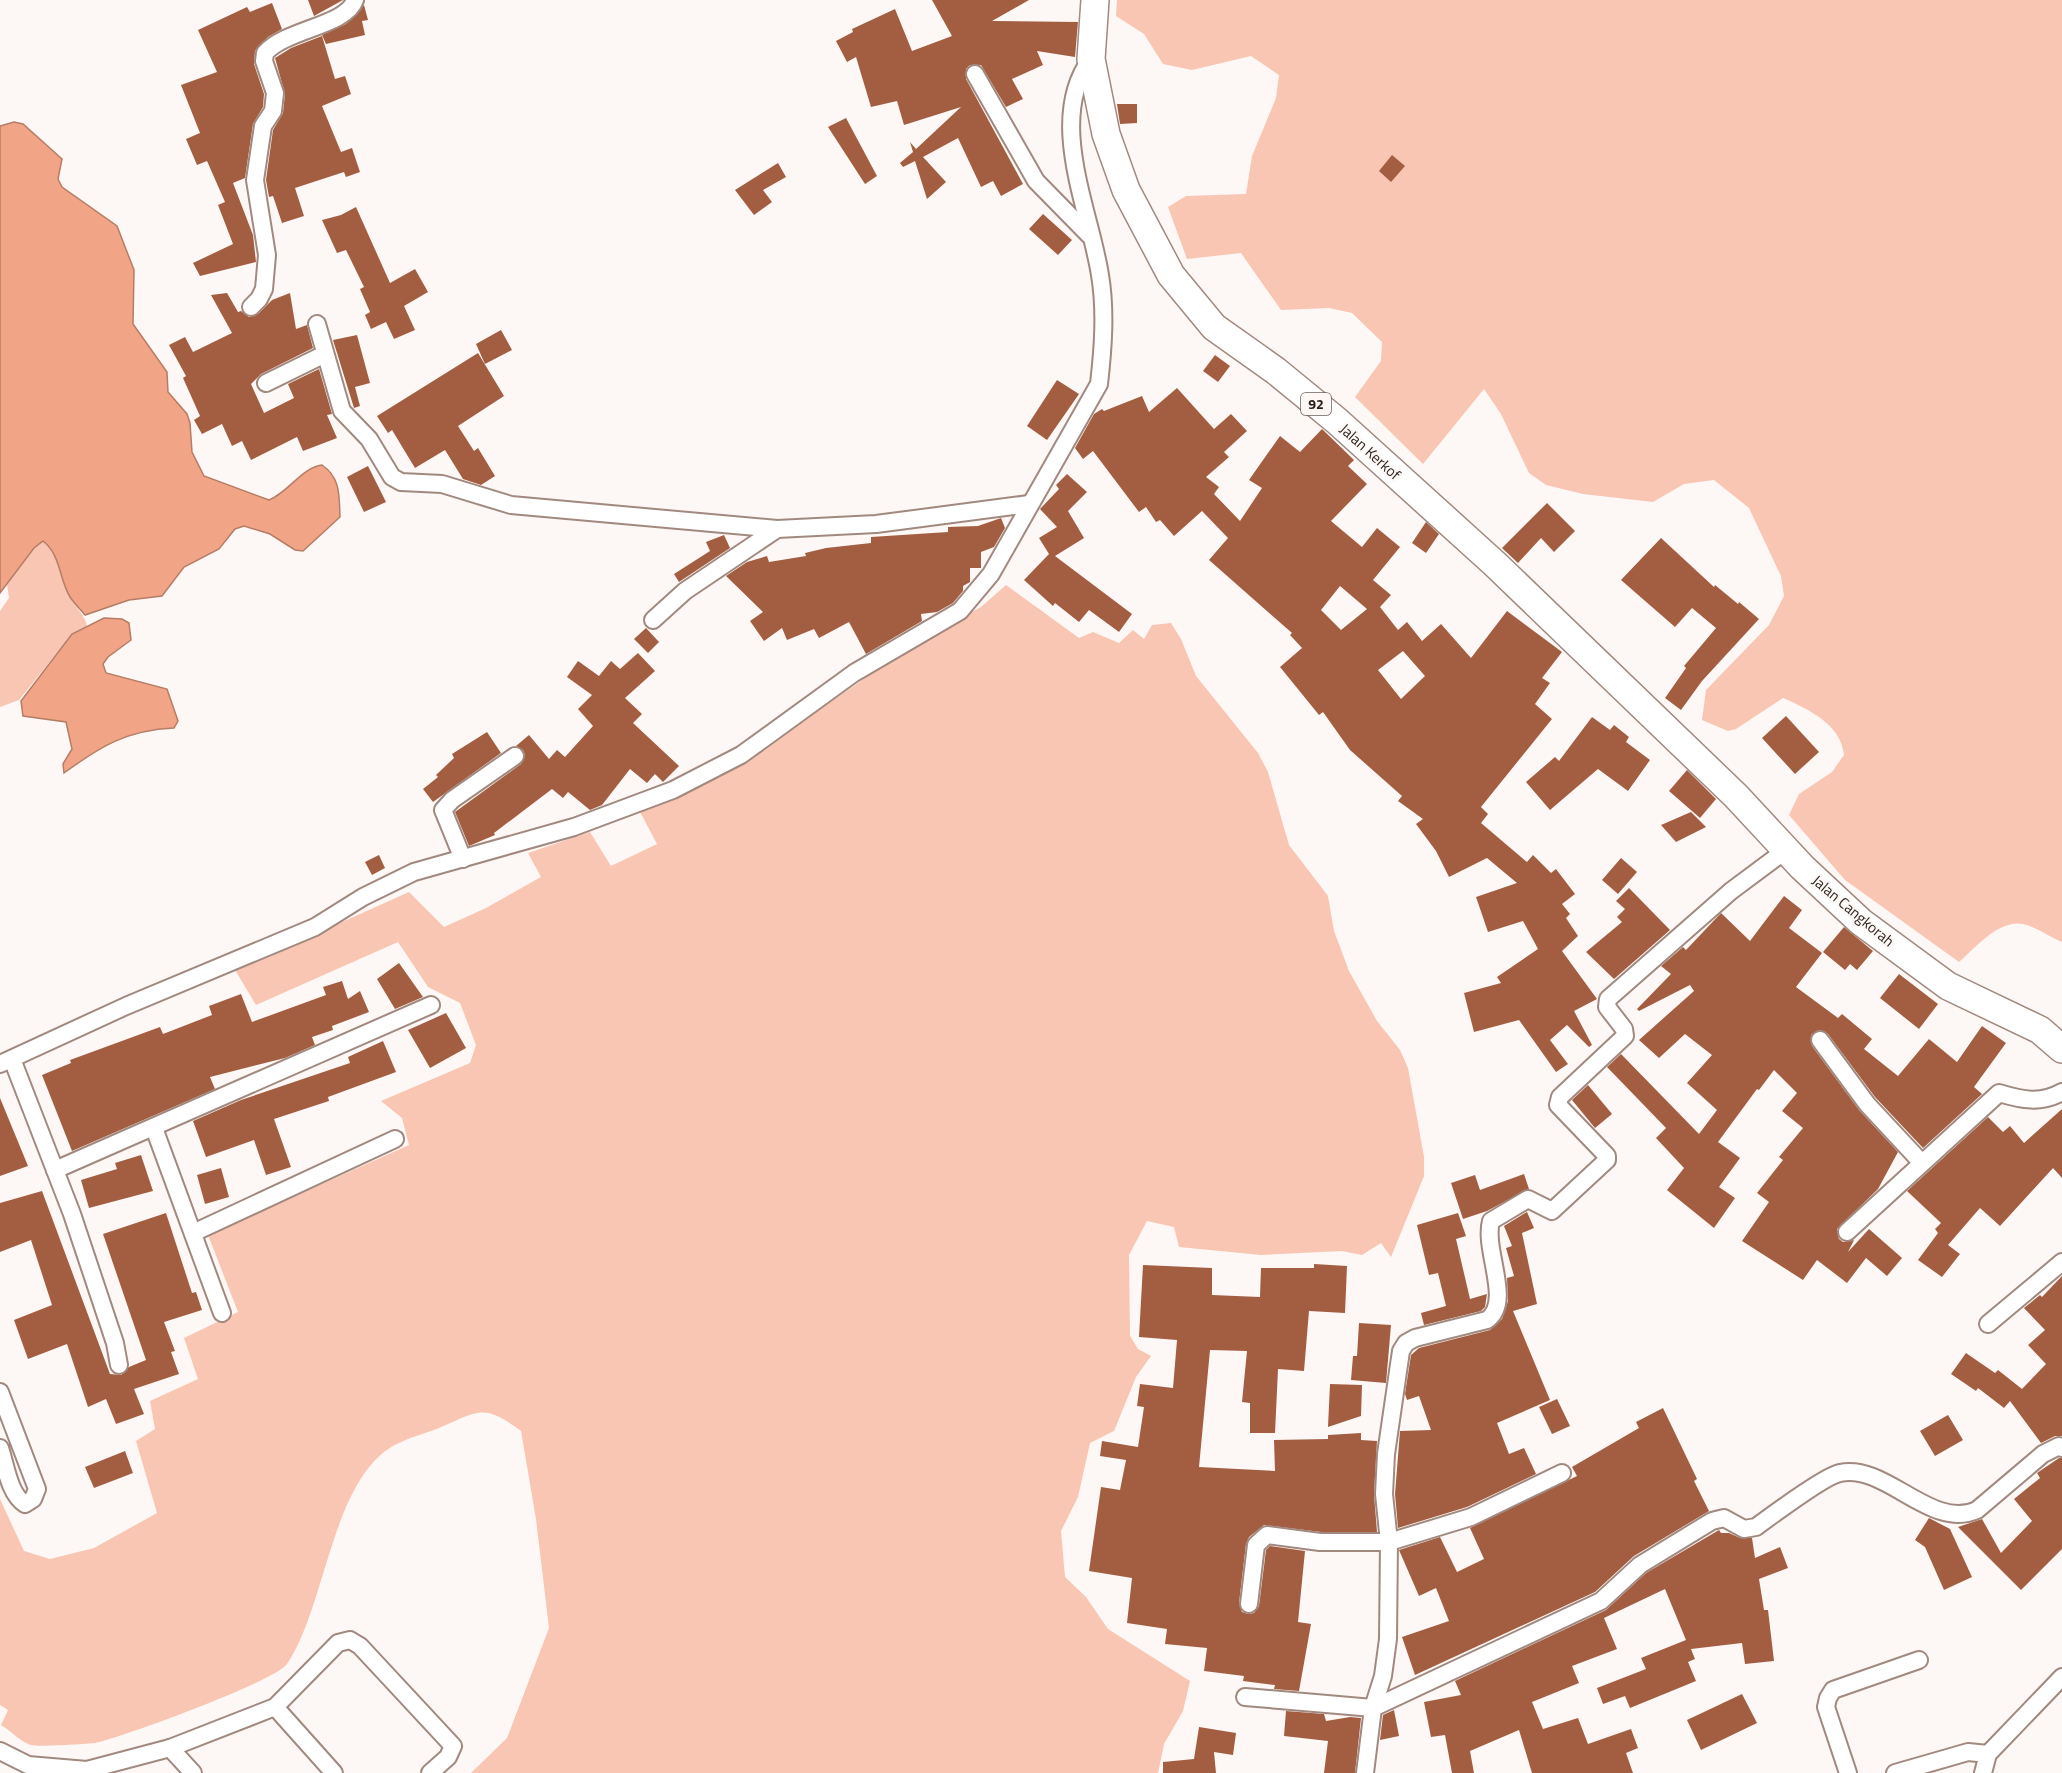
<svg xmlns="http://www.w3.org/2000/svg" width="2062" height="1773" font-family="'Titillium Web',sans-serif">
	<rect width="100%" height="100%" fill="#fdf8f5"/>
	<!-- green -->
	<g fill="#f8c6b3">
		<path d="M1117,0H2062V942C2050,937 2036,927 2023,924C1999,919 1975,948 1959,962L1845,880L1789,815L1799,794L1832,772L1844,755C1841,724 1808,709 1783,698L1736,729L1728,731L1702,720L1706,690L1769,625L1784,596L1781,576L1749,508L1714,480L1684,484L1653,502L1583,494L1546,485L1529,473L1501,414L1484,389L1423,464L1355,397L1381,361L1382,342L1352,313L1329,308L1281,310L1241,253L1187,259L1168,207L1186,196L1246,194L1252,156L1276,98L1279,75L1251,56L1192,70L1163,64L1144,34L1116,16Z"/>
		<path d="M43,541C59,554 61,575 68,593C73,606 84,612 87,626L72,634L19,700L0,707V611L9,598L7,584L34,548Z"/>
		<path d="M1006,585L1079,638L1093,632L1119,643L1133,630L1144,639L1152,625L1171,623L1181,639L1196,676L1258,753L1268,772L1289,845L1328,896L1334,931L1349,971L1377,1021L1400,1050L1408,1068L1424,1157V1176L1391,1257L1381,1243L1362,1255L1342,1251L1261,1255L1179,1247L1174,1227L1147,1221L1129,1255L1130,1336L1138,1349L1151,1356L1136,1377L1114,1431L1090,1443L1078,1497L1061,1531L1065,1577L1086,1597L1108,1629L1190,1681L1183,1711L1164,1744L1158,1773H471L507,1738L549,1628L536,1519L521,1431C483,1403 479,1411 439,1428C424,1434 407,1438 393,1446C331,1482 326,1607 287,1664C276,1681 121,1738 95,1743C85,1744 40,1747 31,1745C22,1743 10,1730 1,1725L8,1710L0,1705V1499L24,1551L50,1559L94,1548L157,1513L136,1441L155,1429L150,1401L198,1379L184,1338L238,1312L208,1235L409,1145L402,1118L381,1101L470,1063L476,1045L460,1003L428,987L398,942L256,1005L235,970L409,892L444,927L486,908L541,877L528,853L590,832L611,866L657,844L638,808L773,742L920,640L981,607Z"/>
	</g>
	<!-- water -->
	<g fill="#f1a586" stroke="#b57d66" stroke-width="1.5">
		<path d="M14,122L23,124L62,159L58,179L62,187L117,226L134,270L133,324L167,372L168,392L187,414L190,423L192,452L204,476L269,500C289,492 301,468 322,465C341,478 339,496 340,517L303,551L295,550L270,534L244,526L235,529L219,549L184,567L162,596L129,600L85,615C80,609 74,603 70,597C59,579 61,555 43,541L34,548L0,593V126Z"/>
		<path d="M104,618L122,619L129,623L131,640L108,657L103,664L106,673L167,689L178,721L174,728C127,730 101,746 64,773L63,764L72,749L66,722L23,716L21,701L72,634Z"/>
	</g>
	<!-- building -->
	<g fill="#a35e42" fill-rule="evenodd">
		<polygon points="308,0 343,0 314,16"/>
		<polygon points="932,0 1029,0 992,21 1078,22 1075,57 1037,51 1043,65 1012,79 1023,99 1006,107 981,65 970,65 966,69 966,79 1023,184 1001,196 993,181 981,187 958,138 923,157 946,182 927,199 915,161 903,167 900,163 913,152 910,142 916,149 961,107 904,125 897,101 871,107 856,57 847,62 836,41 853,32 852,29 895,9 912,51 952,36"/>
		<polygon points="272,3 282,29 268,37 255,51 254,64 264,94 263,107 253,124 245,178 233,183 253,235 256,262 200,276 193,263 233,244 218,205 225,202 207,161 197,165 186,139 200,133 181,85 217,72 198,30 247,7 250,12"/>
		<polygon points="364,5 368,20 362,21 365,35 326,44 322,35 346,24"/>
		<polygon points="322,36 335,79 345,76 351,94 322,106 341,152 352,148 360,172 346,177 344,172 295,188 304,216 282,223 273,196 269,197 266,180 273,130 283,113 285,94 275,58 291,48"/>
		<polygon points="1117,104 1137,104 1137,123 1120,124"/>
		<polygon points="846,118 877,176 865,184 828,127"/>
		<polygon points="1392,155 1405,166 1391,182 1379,171"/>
		<polygon points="778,163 786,177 763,190 772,202 754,215 735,190"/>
		<polygon points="356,207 390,283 415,269 428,292 404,306 415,330 394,339 386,322 371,329 365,315 370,312 360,289 364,287 346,250 337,253 322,220 341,215"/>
		<polygon points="1043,214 1072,240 1058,255 1029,229"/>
		<polygon points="227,293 238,312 241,311 249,317 258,314 272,300 290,293 296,329 307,325 313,348 261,374 251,384 264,413 294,398 288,384 319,369 332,414 327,415 337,438 303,451 297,437 251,460 242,441 232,446 222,424 202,434 194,420 200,416 183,378 186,376 169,345 185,337 193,352 232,333 211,295"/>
		<polygon points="501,330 512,350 485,364 476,344"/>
		<polygon points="357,335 370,383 355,387 360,406 354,408 333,340"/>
		<polygon points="478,353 504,396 458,426 474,451 478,448 495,476 481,485 463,479 445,450 415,468 392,430 388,433 377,416"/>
		<polygon points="1215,355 1230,366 1218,382 1203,371"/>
		<polygon points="1057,380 1079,394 1047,440 1027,426"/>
		<path d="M1177,388L1214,429L1231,414L1247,431L1224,452L1229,457L1206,477L1219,487L1214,494L1240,521L1262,488L1249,480L1280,436L1300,452L1322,429L1354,460L1348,466L1367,484L1331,521L1362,547L1377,528L1400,547L1373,580L1391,595L1380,607L1398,630L1407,622L1422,641L1441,624L1471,658L1507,611L1562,652L1542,678L1550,683L1535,704L1552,719L1481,807L1488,814L1481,823L1527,862L1533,855L1551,873L1556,869L1575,894L1562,904L1570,914L1566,918L1578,936L1562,951L1597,999L1574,1011L1592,1045L1589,1047L1567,1025L1550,1040L1568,1064L1556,1072L1519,1020L1474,1032L1464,993L1501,983L1497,977L1538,949L1523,921L1488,932L1476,897L1517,883L1487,858L1449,877L1436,851L1416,824L1423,819L1398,801L1402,796L1350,750L1323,712L1319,715L1280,667L1302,648L1290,635L1292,633L1209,560L1228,538L1202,511L1174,536L1160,520L1156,522L1146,507L1139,512L1093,451L1083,459L1075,448L1094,414L1102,409L1104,411L1142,396L1149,412ZM1340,586L1367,609L1341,630L1321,610ZM1403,651L1425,676L1401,699L1378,670Z"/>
		<polygon points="368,466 386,502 364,512 347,477"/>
		<polygon points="1067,474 1087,492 1068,511 1084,538 1055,556 1132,614 1119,632 1089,610 1079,622 1055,603 1053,606 1024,580 1049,554 1039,538 1057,527 1040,509 1059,489 1056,485"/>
		<polygon points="1547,503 1575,531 1554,552 1541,538 1518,563 1502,548"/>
		<polygon points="1001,518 1005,528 994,547 981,552 981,568 970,568 970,582 963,586 963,591 953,603 937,612 921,614 922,621 866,654 849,622 819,638 814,629 787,640 782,628 764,641 750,621 763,612 726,576 747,562 767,556 769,562 806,556 805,553 826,548 871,543 871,537 948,532 948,527 978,526"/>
		<polygon points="1426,522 1439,534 1426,553 1412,543"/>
		<polygon points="724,535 730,548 679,582 674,574 710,551 706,542"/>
		<polygon points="1661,538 1714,587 1715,585 1738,604 1739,602 1759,619 1702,681 1681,710 1665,698 1686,668 1684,666 1716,628 1692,608 1675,627 1621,580"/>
		<polygon points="646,628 659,642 648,653 634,639"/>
		<polygon points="638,653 655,671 625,698 642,714 633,723 679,766 663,782 655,774 647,783 630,769 602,805 590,810 568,792 563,798 552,789 494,833 495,835 469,846 455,812 521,764 525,755 523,750 516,746 529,735 549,759 557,750 565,757 593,726 578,709 592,695 567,677 578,661 599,676 611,661 620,669"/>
		<polygon points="1786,716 1819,752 1795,774 1762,738"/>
		<polygon points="1592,717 1610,730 1614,725 1629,737 1626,742 1650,760 1628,791 1598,769 1550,810 1526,782 1555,757 1559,761"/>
		<polygon points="487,732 501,753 433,802 423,789 438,777 436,775 454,758 452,754"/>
		<polygon points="1687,770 1716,799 1700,818 1669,791"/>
		<polygon points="1691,812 1706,827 1676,842 1661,825"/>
		<polygon points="379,855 385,868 372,875 365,862"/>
		<polygon points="1621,858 1637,872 1618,894 1602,880"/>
		<polygon points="1629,888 1670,930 1614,979 1586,952 1622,922 1617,917 1625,909 1616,901"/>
		<polygon points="1784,896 1802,910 1789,928 1822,953 1796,987 1838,1018 1842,1014 1872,1039 1864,1049 1898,1076 1929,1039 1957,1062 1982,1026 2006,1043 1974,1087 1982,1094 1923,1148 1875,1097 1828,1034 1819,1030 1811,1035 1812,1046 1859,1110 1898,1152 1878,1189 1837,1229 1839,1239 1843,1242 1854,1240 1848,1252 1869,1229 1902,1258 1887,1276 1866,1258 1847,1283 1817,1260 1803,1280 1742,1241 1769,1202 1757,1193 1783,1160 1779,1157 1803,1128 1782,1111 1797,1093 1774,1070 1759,1090 1757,1089 1718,1142 1740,1158 1719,1187 1735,1198 1714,1228 1667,1190 1684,1168 1656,1138 1666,1128 1607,1067 1621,1054 1699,1134 1717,1110 1687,1083 1712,1055 1685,1034 1659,1058 1639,1040 1694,991 1690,985 1639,1011 1637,1009 1671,974 1661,966 1683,947 1686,950 1721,913 1750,941"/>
		<polygon points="1844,927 1873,951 1857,970 1850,964 1845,970 1823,952"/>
		<polygon points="399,963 423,997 395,1009 377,979"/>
		<polygon points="1899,974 1938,1004 1919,1029 1880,998"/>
		<polygon points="342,981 348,999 360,991 369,1012 332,1026 333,1030 312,1037 315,1045 285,1058 210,1077 215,1089 72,1151 42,1075 71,1063 70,1060 160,1027 163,1034 212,1015 209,1006 241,994 252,1022 326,995 323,987"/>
		<polygon points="446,1013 466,1048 430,1068 408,1030"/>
		<polygon points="383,1041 396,1072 328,1097 329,1101 274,1119 291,1167 266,1175 254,1140 206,1157 193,1121 241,1100 350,1063 348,1057"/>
		<polygon points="1588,1085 1612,1114 1595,1128 1572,1100"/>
		<polygon points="0,1098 28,1166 0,1176"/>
		<polygon points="2062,1109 2062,1178 2053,1168 2000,1226 1980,1208 1948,1245 1960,1254 1942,1277 1918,1260 1938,1233 1935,1229 1941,1223 1907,1191 1988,1117 2003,1132 2010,1126 2024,1143"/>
		<polygon points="141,1155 153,1191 89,1208 81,1180 117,1169 115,1163"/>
		<polygon points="221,1168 229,1197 205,1204 197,1175"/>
		<polygon points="1524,1174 1529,1189 1487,1211 1463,1219 1451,1183 1475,1175 1480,1190"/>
		<polygon points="42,1191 110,1374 121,1375 129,1367 146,1360 103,1234 166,1213 192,1293 196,1292 202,1310 164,1322 175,1351 171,1352 179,1374 134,1389 144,1414 116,1424 106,1399 88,1407 67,1344 28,1359 14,1320 52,1305 31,1240 0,1252 0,1203"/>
		<polygon points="1527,1212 1534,1228 1522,1233 1537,1304 1513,1311 1550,1400 1497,1423 1509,1454 1524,1448 1536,1474 1467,1507 1398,1528 1395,1494 1400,1431 1431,1430 1419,1396 1407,1400 1405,1394 1411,1355 1419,1348 1490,1330 1502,1319 1508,1301 1507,1278 1514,1276 1506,1248 1512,1246 1504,1226"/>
		<polygon points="1458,1213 1466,1236 1456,1239 1470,1299 1487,1294 1485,1307 1481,1311 1424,1325 1421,1313 1446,1306 1438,1273 1429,1275 1417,1225"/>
		<polygon points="1314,1264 1347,1266 1345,1313 1309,1311 1304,1371 1278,1369 1275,1433 1250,1433 1250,1403 1242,1402 1247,1351 1210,1350 1199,1467 1275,1471 1274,1440 1328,1439 1328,1435 1361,1433 1361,1440 1377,1441 1374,1494 1377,1532 1321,1532 1264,1525 1249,1537 1246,1544 1239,1603 1242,1612 1248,1614 1254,1613 1259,1606 1266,1550 1270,1546 1305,1551 1298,1622 1311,1624 1299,1691 1274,1689 1275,1685 1243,1681 1244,1676 1204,1671 1207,1648 1165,1644 1167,1629 1127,1623 1132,1578 1089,1571 1101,1487 1120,1490 1126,1460 1100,1456 1102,1441 1138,1447 1144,1407 1137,1406 1140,1384 1173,1388 1177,1340 1139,1337 1143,1265 1212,1268 1212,1295 1260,1297 1261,1268 1314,1268"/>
		<polygon points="2062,1276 2062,1436 2055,1436 2041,1443 2010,1401 2004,1408 1978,1388 1976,1391 1951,1374 1966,1353 1995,1373 1998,1370 2022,1389 2046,1364 2028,1345 2045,1330 2024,1308 2040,1295 2042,1297"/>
		<polygon points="1359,1323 1391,1325 1386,1383 1351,1380 1353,1356 1357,1356"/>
		<polygon points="1330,1384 1362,1385 1361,1416 1328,1427"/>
		<polygon points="1557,1399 1570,1426 1552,1434 1539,1407"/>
		<polygon points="1663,1408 1697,1479 1694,1481 1709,1511 1634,1556 1595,1592 1415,1675 1402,1637 1449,1621 1436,1588 1419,1596 1399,1550 1440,1537 1457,1572 1484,1559 1470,1528 1577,1476 1572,1467 1639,1428 1636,1422"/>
		<polygon points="1948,1415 1963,1440 1935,1456 1920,1431"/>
		<polygon points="125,1451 133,1473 94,1488 85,1467"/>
		<polygon points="2059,1458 2062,1458 2062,1549 2021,1590 1958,1527 1982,1519 2001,1553 2032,1521 2014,1499 2040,1478 2037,1473"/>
		<polygon points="1929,1518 1950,1529 1972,1577 1944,1590 1925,1547 1915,1540"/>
		<polygon points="1719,1530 1721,1533 1729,1533 1740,1538 1752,1538 1755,1558 1780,1547 1788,1568 1759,1579 1764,1610 1768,1610 1774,1661 1745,1664 1742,1643 1691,1649 1695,1659 1688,1662 1696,1681 1630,1708 1625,1696 1603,1704 1597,1688 1646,1669 1641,1658 1686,1640 1665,1589 1604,1618 1617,1649 1572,1666 1579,1683 1532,1702 1543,1729 1578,1718 1588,1744 1631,1729 1638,1748 1626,1753 1633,1773 1532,1773 1519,1730 1470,1751 1474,1773 1452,1773 1445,1735 1431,1737 1424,1702 1461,1695 1455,1681 1606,1610 1646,1573"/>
		<polygon points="1742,1694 1757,1723 1701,1750 1687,1720"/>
		<polygon points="1394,1710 1399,1736 1380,1740 1383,1715"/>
		<polygon points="1286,1711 1324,1714 1326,1721 1350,1717 1361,1718 1355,1773 1324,1773 1328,1741 1284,1736"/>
		<polygon points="1199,1727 1236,1733 1233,1755 1214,1752 1216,1773 1163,1773 1163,1762 1194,1759"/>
	</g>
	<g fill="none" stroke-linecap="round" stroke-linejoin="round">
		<defs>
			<g id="minor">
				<polyline points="975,74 1036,181 1089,235"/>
				<path d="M251,307L259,299L264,289L267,255L255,180L263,126L273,111L275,93L264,61L265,53C286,29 346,26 355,0"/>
				<polyline points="317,324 342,411 369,439 392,477 401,482 442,484 511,505 777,529 876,524 1029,504"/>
				<polyline points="266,383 325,354"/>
				<polyline points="653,620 685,591 777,529"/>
				<polyline points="463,859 443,810 452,800 515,756"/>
				<polyline points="1820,1040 1867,1104 1921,1162"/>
				<polyline points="12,1059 72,1214 115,1343 119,1365"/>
				<path d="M0,1064L126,1006L315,927L363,897L414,872L574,827L673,790L741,755L854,673L960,611L991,574L1099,384C1103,349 1106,311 1100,275C1090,210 1046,119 1091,59"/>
				<polyline points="154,1128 222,1313"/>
				<polyline points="55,1170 431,1005"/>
				<path d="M1847,1232L1999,1093C2022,1100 2041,1104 2062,1092"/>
				<polyline points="193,1233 395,1139"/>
				<polyline points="1988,1324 2062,1262"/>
				<path d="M0,1392L37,1489L33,1499L25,1504C9,1494 6,1466 0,1448"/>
				<polyline points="1249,1604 1256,1545 1267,1535 1320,1542 1389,1542 1471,1517 1562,1473"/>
				<path d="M1245,1697L1373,1708L1601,1601L1640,1565L1712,1521L1724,1518L1744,1529L1756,1527C1771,1516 1826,1475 1840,1473C1886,1463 1931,1531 1977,1510L2043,1454L2059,1446L2062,1448"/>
				<polyline points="275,1707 334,1773"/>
				<polyline points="170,1748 193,1773"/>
				<polyline points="0,1751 28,1765 87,1770 170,1748 275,1707 338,1643 350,1640 360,1646 453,1746 448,1757 430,1773"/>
				<path d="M1365,1773L1373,1708L1383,1676L1388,1639L1389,1542L1384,1494L1386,1454L1401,1351L1406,1343L1415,1338L1487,1320C1513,1302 1483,1250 1491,1221L1528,1199L1552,1211L1607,1160V1156L1558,1105L1560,1097L1625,1036L1624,1029L1607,1007L1608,999L1731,891L1786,850"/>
				<polyline points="1848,1773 1826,1707 1828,1698 1833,1690 1919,1660"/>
				<polyline points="1895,1773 1968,1752 1988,1754"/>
				<polyline points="1983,1773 1988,1754 2062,1677"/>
			</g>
			<polyline id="primary" points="1095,0 1091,59 1106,134 1126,190 1171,275 1214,327 1276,371 1337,421 1495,564 1736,796 1802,867 1861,922 1948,986 2040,1030 2062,1049"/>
		</defs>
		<!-- minor casing -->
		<use href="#minor" stroke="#a1897f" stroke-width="20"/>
		<!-- primary casing -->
		<use href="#primary" stroke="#a1897f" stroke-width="30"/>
		<!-- minor -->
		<use href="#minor" stroke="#fff" stroke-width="16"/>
		<!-- primary -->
		<use href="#primary" stroke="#fff" stroke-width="27"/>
	</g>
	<g text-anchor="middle" stroke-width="4.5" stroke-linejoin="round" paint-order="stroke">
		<!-- shield labels -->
		<rect fill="#fdf8f5" stroke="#69605d" stroke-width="1.5" x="1301" y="393" width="30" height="22" rx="4.5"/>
		<g font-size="14" font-weight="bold" fill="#291f1c">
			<text x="1316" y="409">92</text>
		</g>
		<!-- street labels -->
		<g font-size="15" fill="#291f1c" stroke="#fdf8f5">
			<text transform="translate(1370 452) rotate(42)" y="5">Jalan Kerkof</text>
			<text transform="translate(1853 911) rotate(40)" y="5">Jalan Cangkorah</text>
		</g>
	</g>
</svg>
